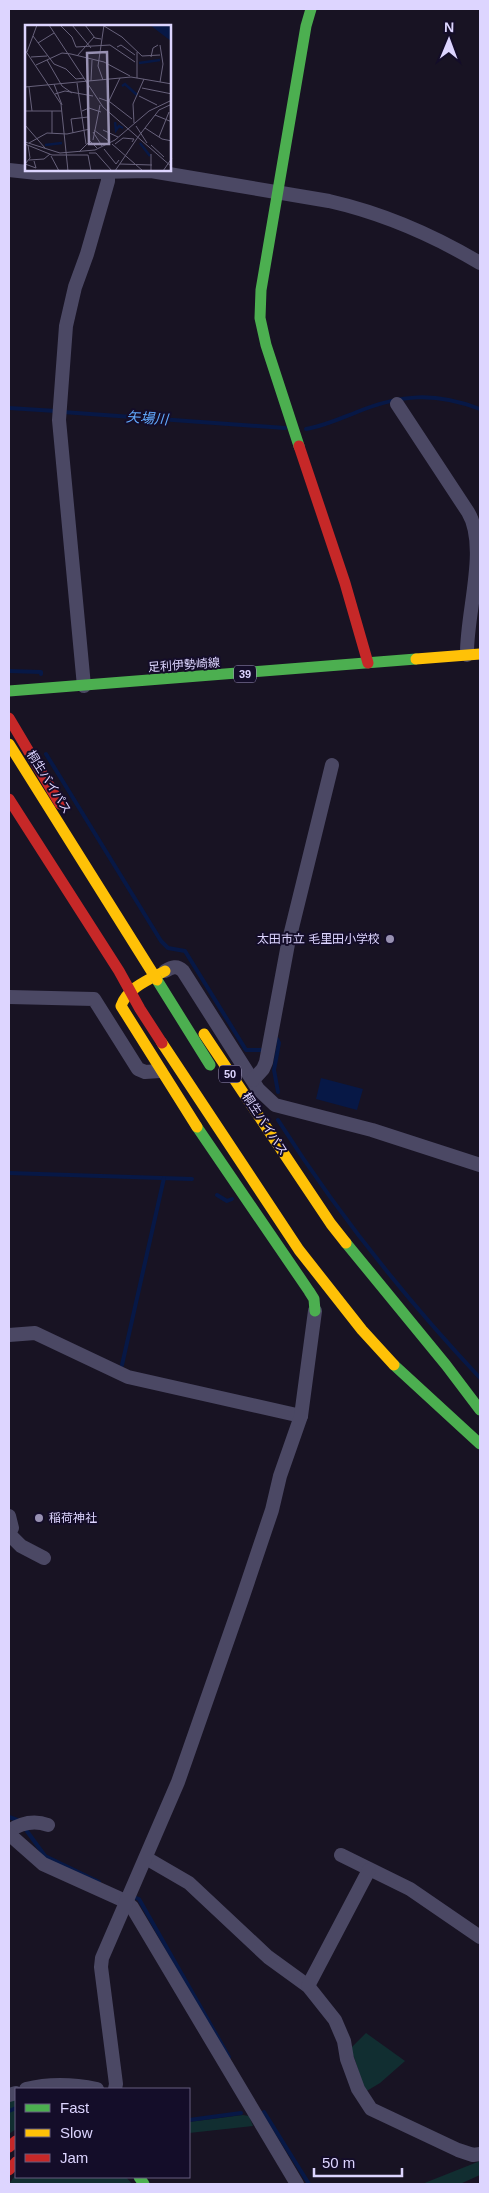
<svg xmlns="http://www.w3.org/2000/svg" width="489" height="2193" font-family="Helvetica,'Noto Sans JP',sans-serif">
	<rect width="100%" height="100%" fill="#181323"/>
	<!-- green -->
	<g fill="#112e31">
		<path d="M366,2033L405,2061L380,2083L365,2092C359,2076 358,2064 350,2049Z"/>
		<polygon points="16,2099 16,2129 9,2134 9,2102"/>
		<polygon points="243,2115 249,2116 253,2126 189,2133 189,2122"/>
		<polygon points="480,2161 480,2175 460,2184 422,2184"/>
		<polygon points="16,2174 16,2177 126,2177 132,2184 9,2184"/>
	</g>
	<!-- water -->
	<polygon fill="#071846" points="321,1078 363,1089 357,1110 316,1099"/>
	<g fill="none" stroke-linecap="round" stroke-linejoin="round">
		<!-- stream -->
		<g stroke="#071846" stroke-width="4">
			<polyline points="9,408 56,411"/>
			<polyline points="63,412 285,428"/>
			<path d="M306,429C324,426 339,419 357,412C401,394 435,392 480,409"/>
			<polyline points="9,671 41,672 41,674"/>
			<polyline points="46,754 161,941 168,948 185,951 246,1050 261,1050"/>
			<polyline points="277,1039 279,1043 274,1070 278,1092"/>
			<path d="M278,1120C337,1213 405,1298 480,1378"/>
			<polyline points="9,1173 192,1179"/>
			<polyline points="217,1195 227,1201 232,1199"/>
			<polyline points="122,1365 164,1178"/>
			<polyline points="9,1817 20,1821"/>
			<polyline points="24,1827 45,1856 99,1882"/>
			<polyline points="131,1896 139,1899 229,2057"/>
			<polyline points="9,2111 16,2108"/>
			<polyline points="264,2112 309,2184"/>
			<polyline points="189,2120 241,2113"/>
		</g>
		<!-- street -->
		<g stroke="#4b4864" stroke-width="14">
			<path d="M9,170L37,173L151,171L329,201C382,213 433,235 480,263"/>
			<path d="M397,404L468,512C489,547 466,613 467,655"/>
			<polyline points="84,686 59,420 66,326 75,287 87,254 108,181 108,171"/>
			<path d="M165,971C172,967 177,965 183,971L258,1089L275,1105L372,1130L480,1165"/>
			<polyline points="9,997 94,999 138,1069 145,1072 160,1071"/>
			<polyline points="253,1080 263,1069 266,1062 288,944 332,765"/>
			<polyline points="9,1335 35,1333 128,1377 301,1416"/>
			<polyline points="9,1516 12,1528 9,1532"/>
			<polyline points="9,1534 21,1546 44,1558"/>
			<path d="M9,1831C21,1823 34,1820 48,1825"/>
			<polyline points="9,1834 43,1864 125,1901 132,1907 297,2184"/>
			<polyline points="341,1855 410,1889 480,1937"/>
			<polyline points="146,1858 189,1883 268,1957 308,1986 335,2020 344,2041 347,2059 358,2089 371,2109 458,2150 473,2155 480,2154"/>
			<polyline points="308,1986 369,1870"/>
			<path d="M26,2089C50,2083 73,2084 97,2089"/>
			<polyline points="115,2089 116,2084 101,1967 102,1958 178,1782 242,1599 272,1510 280,1476 301,1416 315,1311"/>
			<polyline points="9,2095 16,2093"/>
		</g>
		<!-- fast -->
		<g stroke="#4caf50" stroke-width="11">
			<polyline points="299,446 266,345 260,318 261,290 306,26 311,9"/>
			<polyline points="9,691 416,659"/>
			<polyline points="197,1127 309,1291 314,1299 315,1311"/>
			<polyline points="346,1243 446,1365 480,1410"/>
			<polyline points="394,1365 480,1444"/>
			<polyline points="139,2177 144,2184"/>
		</g>
		<!-- slow -->
		<g stroke="#ffc107" stroke-width="11">
			<polyline points="416,659 480,654"/>
			<path d="M165,971C150,979 127,988 121,1006L197,1127"/>
			<polyline points="204,1034 331,1224 346,1243"/>
			<polyline points="162,1043 299,1250 362,1330 394,1365"/>
		</g>
		<!-- jam -->
		<g stroke="#c62828" stroke-width="11">
			<polyline points="299,446 345,583 368,663"/>
			<polyline points="9,718 60,804"/>
			<polyline points="9,799 119,971 140,1009 162,1043"/>
			<polyline points="9,2147 16,2141"/>
			<polyline points="9,2170 16,2162"/>
		</g>
		<!-- fast-bridge -->
		<polyline stroke="#4caf50" stroke-width="11" points="157,980 210,1065"/>
		<!-- slow-bridge -->
		<polyline stroke="#ffc107" stroke-width="11" points="9,744 157,980"/>
	</g>
	<!-- markers -->
	<g fill="#9891b2" stroke="#140d29" stroke-width="2">
		<circle cx="390" cy="939" r="5"/>
		<circle cx="39" cy="1518" r="5"/>
	</g>
	<g text-anchor="middle" stroke-width="4" stroke-linejoin="round" paint-order="stroke">
		<!-- shield labels -->
		<g fill="#140d29" stroke="#a199bf" stroke-width="1">
			<rect x="234" y="665.5" width="22" height="17" rx="4"/>
			<rect x="219" y="1065.5" width="22" height="17" rx="4"/>
		</g>
		<g font-size="11" font-weight="bold" fill="#ddd5ff">
			<text x="245" y="678">39</text>
			<text x="230" y="1078">50</text>
		</g>
		<!-- street labels -->
		<g font-size="12" fill="#ddd5ff" stroke="#140d29">
			<text transform="translate(184 665) rotate(-4)" y="4">足利伊勢崎線</text>
			<text transform="translate(49 782) rotate(58)" y="4">桐生バイパス</text>
			<text transform="translate(265 1124) rotate(57)" y="4">桐生バイパス</text>
		</g>
		<!-- poi labels -->
		<g font-size="12" fill="#ddd5ff" stroke="#140d29" text-anchor="end">
			<text x="380" y="943">太田市立 毛里田小学校</text>
			<text x="49" y="1522" text-anchor="start">稲荷神社</text>
		</g>
		<!-- water labels -->
		<g font-size="14" font-style="italic" fill="#63abff" stroke="#140d29">
			<text transform="translate(147 418) rotate(4)" y="5">矢場川</text>
		</g>
	</g>
	<!-- overview -->
	<g transform="translate(25 25)">
		<rect width="146" height="146" fill="#181323"/>
		<path d="M125,0H146V16L142,13Z" fill="#071846"/>
		<path fill="none" stroke="#071846" stroke-width="2.5" d="M114,38L135,35M97,61L100,59L112,70M90,97L91,105L94,101L98,103M115,118L125,131M20,120L37,118"/>
		<path fill="none" stroke="#67617b" stroke-width="1" d="M24,0L78,82L147,142M35,0L47,12L51,22L85,20L110,37M47,0L66,23M60,0L70,13L76,14M79,1L97,12L117,31L135,30M8,11L29,39L41,44L51,54L59,53M13,18L29,8M135,20L138,39L135,57M92,22L96,20L110,30M0,25L36,79L43,146M2,27L12,0M112,27V53M52,31L69,12M6,32L22,31M126,32L128,23L133,20M22,35L37,61L47,68M11,40L37,28L46,29L79,37L105,51M78,55L73,41L79,0M66,56L67,35M52,58L61,119M29,59L37,80M0,62L106,52L147,59M4,62L7,86M117,63L147,69M30,69L40,66L68,71M114,71L132,80M74,73L85,77L107,94M84,76L95,53M0,86H37M57,86L64,83L76,87M130,90L147,97M109,98L108,79L119,54M0,100L20,123M111,101L122,118M120,103L137,114L147,116M69,105L85,117M78,105L93,112M68,107L77,121M27,108V86M48,108L46,94L63,92M113,112L134,85L147,79M134,112L144,87M68,115L75,80M0,117L35,128L70,125L90,115L124,86L147,75M4,118L22,108L42,109L65,104M0,119L27,130H63L66,146M87,119L118,146M90,119L98,113L109,114L107,117M126,120L139,132M79,124L91,139L94,135M54,127L65,116L72,123M64,128H71L87,146M26,131L34,146M4,135L19,134L25,129M0,139L5,133L3,120M0,139L11,143L9,136M95,139L127,140M90,146L113,112M126,146V129M138,146L147,133"/>
		<path fill="#9891b2" fill-opacity="0.15" stroke="#9891b2" stroke-width="2.5" d="M82,27L84,119H64L62,28Z"/>
		<rect width="146" height="146" fill="none" stroke="#ddd5ff" stroke-width="2.5"/>
	</g>
	<!-- border -->
	<rect width="489" height="2193" fill="none" stroke="#ddd5ff" stroke-width="20"/>
	<!-- legend -->
	<rect x="15" y="2088" width="175" height="90" fill="#140d29" stroke="#645d7f"/>
	<rect x="25" y="2104" width="25" height="8" fill="#4caf50" stroke="#645d7f"/>
	<text x="60" y="2113" font-size="15" fill="#ddd5ff">Fast</text>
	<rect x="25" y="2129" width="25" height="8" fill="#ffc107" stroke="#645d7f"/>
	<text x="60" y="2138" font-size="15" fill="#ddd5ff">Slow</text>
	<rect x="25" y="2154" width="25" height="8" fill="#c62828" stroke="#645d7f"/>
	<text x="60" y="2163" font-size="15" fill="#ddd5ff">Jam</text>
	<!-- north arrow -->
	<g transform="translate(449 40) rotate(1)" stroke="#140d29" stroke-width="4" paint-order="stroke">
	<path d="M0-4L9 19L0 12L-9 19Z" fill="#ddd5ff"/>
	<text y="-8" font-size="14" font-weight="bold" text-anchor="middle" fill="#ddd5ff">N</text>
	</g>
	<!-- scale -->
	<path d="M314 2168v8h88v-8" fill="none" stroke="#ddd5ff" stroke-width="2.5"/>
	<text x="322" y="2168" font-size="15" fill="#ddd5ff" stroke="#140d29" stroke-width="4" paint-order="stroke">50 m</text>
</svg>
